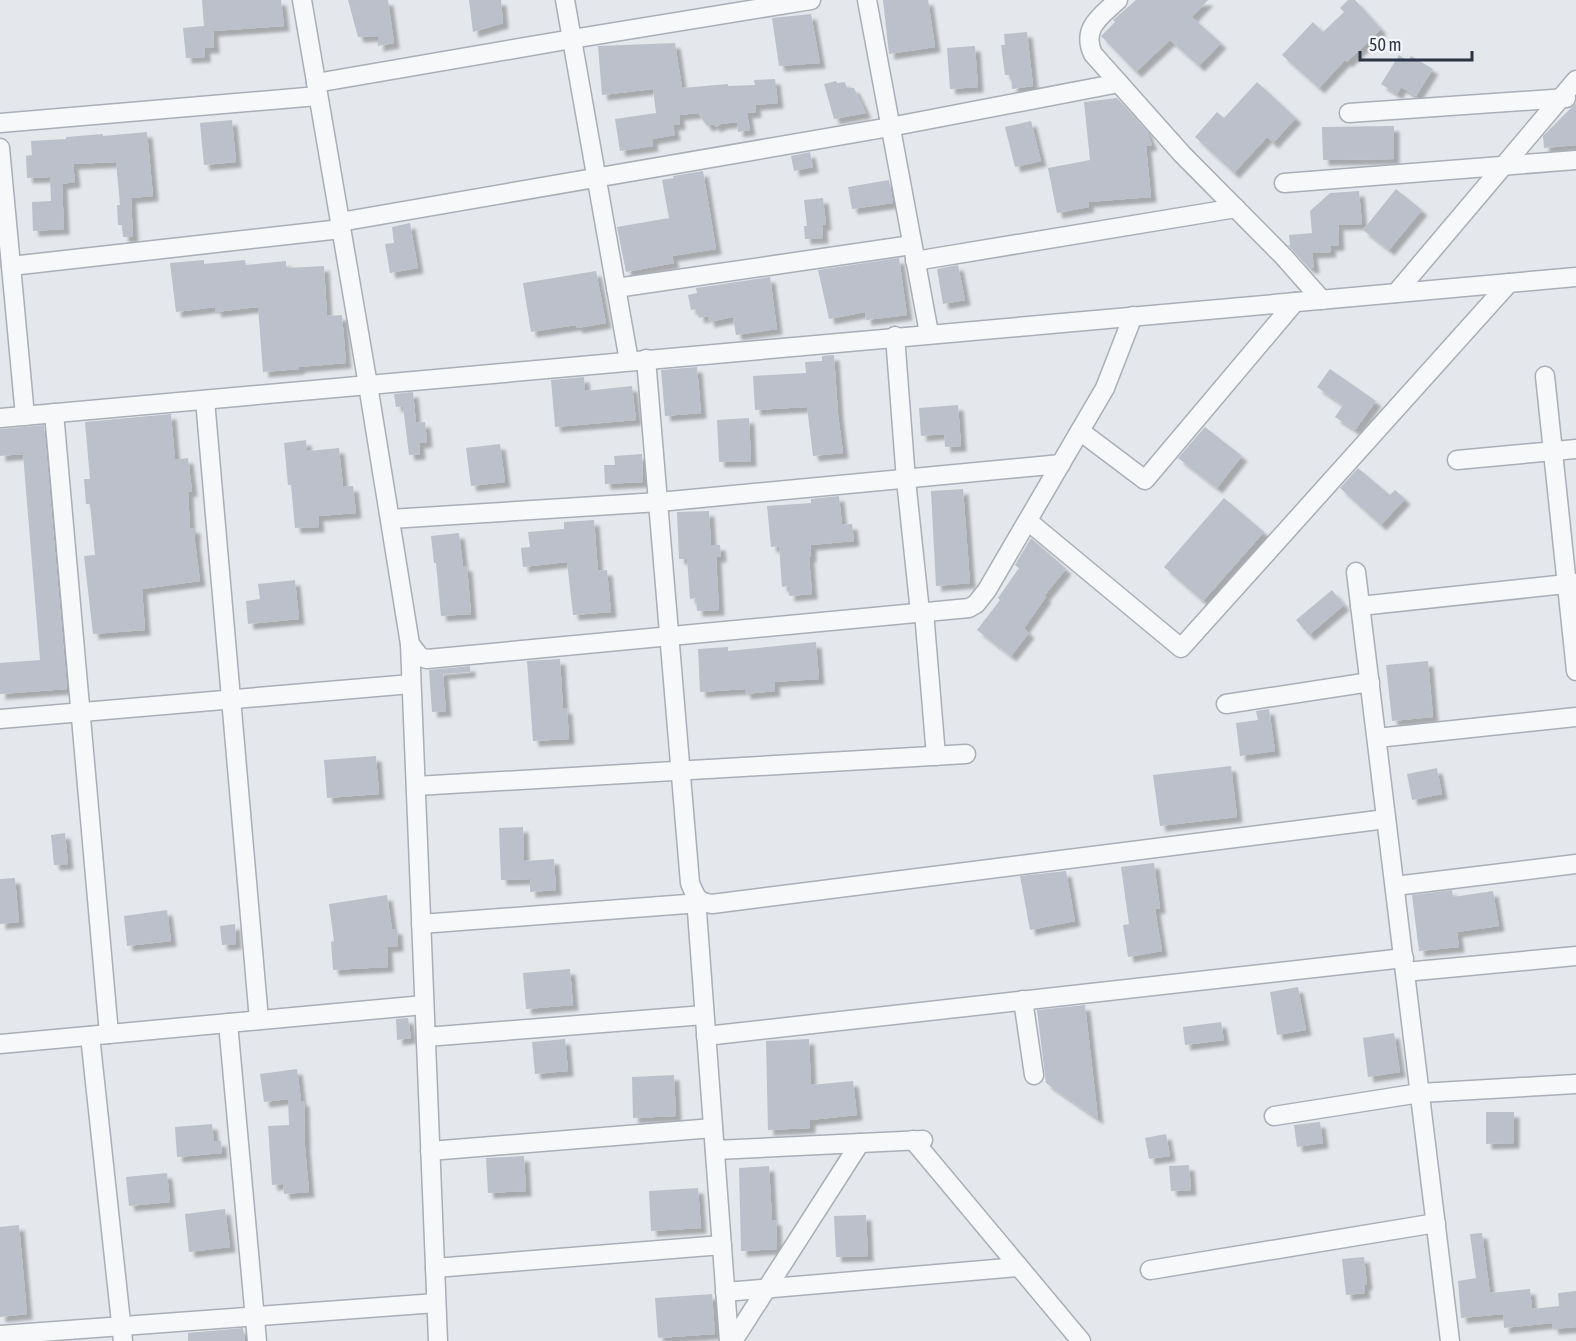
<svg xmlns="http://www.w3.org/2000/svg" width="1576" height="1341" font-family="'Asap Condensed',sans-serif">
	<defs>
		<filter id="shadow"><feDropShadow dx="5.5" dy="5.5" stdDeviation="1.5" flood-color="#0004"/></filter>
	</defs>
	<rect width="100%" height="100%" fill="#e4e7ec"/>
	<!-- building -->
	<g fill="#bbc0ca" filter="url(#shadow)">
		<polygon points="202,0 281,0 284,26 213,31 214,48 205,48 205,57 186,58 183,28 204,26"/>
		<polygon points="348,0 388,0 394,43 378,46 378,36 358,37"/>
		<polygon points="469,0 501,0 503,23 473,32"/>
		<polygon points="883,0 928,0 935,47 889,54"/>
		<polygon points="1136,0 1208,0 1192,17 1221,43 1199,66 1170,40 1136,72 1101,36 1115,22 1113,20"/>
		<polygon points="1348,0 1355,0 1381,29 1347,62 1345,60 1319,88 1282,55 1313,22 1323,32 1344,12 1340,8"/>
		<polygon points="811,14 820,63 779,66 772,18"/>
		<polygon points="1027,32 1033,86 1012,89 1011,75 1005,75 1001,45 1005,45 1004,34"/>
		<polygon points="675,43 682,88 728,84 728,86 755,85 754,80 775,79 778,103 755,105 756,112 747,113 750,130 738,132 737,122 721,124 716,127 713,124 707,126 698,113 679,115 680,124 673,125 675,135 652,139 653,146 620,151 615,119 656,113 653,89 602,95 598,46"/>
		<polygon points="975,46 978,87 950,89 947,48"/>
		<polygon points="1399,55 1408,61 1411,56 1433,69 1416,96 1401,87 1397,94 1381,84"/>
		<polygon points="836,81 837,83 845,82 847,88 854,88 866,113 834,119 824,84"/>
		<polygon points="1257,82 1296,118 1273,143 1267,137 1234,173 1195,137 1217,112 1224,118"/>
		<polygon points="1117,98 1146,130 1152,145 1146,146 1151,197 1088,202 1089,207 1057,213 1048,168 1090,160 1084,102"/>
		<polygon points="1576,103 1576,145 1544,148 1543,136"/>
		<polygon points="232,120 236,162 204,165 200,123"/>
		<polygon points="1031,121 1041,161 1015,167 1005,127"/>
		<polygon points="1394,126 1394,159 1323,160 1322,127"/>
		<polygon points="147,132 153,196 131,198 133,237 123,237 122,225 118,225 117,205 120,205 116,162 73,164 75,182 62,184 64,229 33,231 32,202 51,201 50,177 27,178 26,156 32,155 31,141 66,139 66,137 103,134 103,136"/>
		<polygon points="810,152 813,167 794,171 791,156"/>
		<polygon points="703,171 716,249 672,256 674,263 626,272 617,227 669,218 662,180 674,178 673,176"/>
		<polygon points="889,180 893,203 852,209 848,187"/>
		<polygon points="1396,189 1422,210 1389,250 1363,230"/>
		<polygon points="1359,191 1362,224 1338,225 1339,245 1330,246 1331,252 1312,253 1314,268 1309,268 1288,245 1290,245 1289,235 1312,233 1310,211 1330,193"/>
		<polygon points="823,198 826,225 822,225 823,238 805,239 804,226 807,226 804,200"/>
		<polygon points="410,223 418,268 390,273 385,244 394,243 392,227"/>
		<polygon points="899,258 907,315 866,320 865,312 829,319 818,270"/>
		<polygon points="204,260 204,264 245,260 246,265 286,261 286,268 324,266 327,316 342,315 346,363 299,367 299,369 263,372 258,307 216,312 215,307 176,312 170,263"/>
		<polygon points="958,265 965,300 943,304 937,269"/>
		<polygon points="596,271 606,323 577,328 576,325 531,332 523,283"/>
		<polygon points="770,277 777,329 736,335 733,317 709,322 708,316 699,318 697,309 691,310 688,295 697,293 696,288"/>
		<polygon points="834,355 838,414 843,453 813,456 807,407 755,410 753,376 806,373 805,362 822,361 822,356"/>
		<polygon points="697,367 701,413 665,416 661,370"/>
		<polygon points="1330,369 1376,401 1355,430 1335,417 1343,405 1317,387"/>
		<polygon points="584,377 585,391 632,386 636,420 555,427 551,380"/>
		<polygon points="413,392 416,423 425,422 427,442 419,443 420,454 409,455 403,406 396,407 394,394"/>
		<polygon points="958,405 961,446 945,447 944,434 921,436 919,408"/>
		<polygon points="171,414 175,460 188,458 192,491 188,492 190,528 195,528 195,542 200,581 142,589 145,630 93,634 84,556 95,555 90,504 86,504 84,479 90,479 85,422"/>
		<polygon points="749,418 751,461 719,462 717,420"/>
		<polygon points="44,425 67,689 0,694 0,663 40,660 23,454 0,456 0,429"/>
		<polygon points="1205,427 1242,456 1217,488 1178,458"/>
		<polygon points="306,440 307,451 339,448 343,487 353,486 356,513 318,516 319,527 295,528 291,485 288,485 284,443"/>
		<polygon points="500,444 505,482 471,486 466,448"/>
		<polygon points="642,454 643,482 605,484 604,465 615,465 614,456"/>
		<polygon points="1358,468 1390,495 1395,490 1405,499 1381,525 1340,488"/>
		<polygon points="963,489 970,583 936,586 931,491"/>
		<polygon points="839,496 842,525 852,524 854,541 811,545 811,557 809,557 812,594 789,596 789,586 782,587 779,546 771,547 767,506 811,503 811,499"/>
		<polygon points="1224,498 1264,532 1203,601 1164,567"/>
		<polygon points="709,511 711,545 720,545 721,557 716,557 719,610 697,611 696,598 690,599 687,559 679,559 677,512"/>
		<polygon points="594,520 598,571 607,570 611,612 573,615 567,562 523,567 521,548 530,547 528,532 564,529 564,522"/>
		<polygon points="459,533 463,566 467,566 471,614 441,616 436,563 434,563 431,536"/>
		<polygon points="1031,538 1066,569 1044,596 1046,597 1024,628 1029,633 1011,656 977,630 1000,600 998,598 1019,568 1015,565"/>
		<polygon points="295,580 299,619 248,624 246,601 260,599 258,584"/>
		<polygon points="1332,590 1344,605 1309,635 1296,620"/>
		<polygon points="816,642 819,679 774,682 775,691 745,694 745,689 700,692 698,649 728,647 728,651"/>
		<polygon points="560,659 563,709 567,708 569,739 533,741 527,661"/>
		<polygon points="1428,661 1433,717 1392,721 1386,665"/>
		<polygon points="470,666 470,672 443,674 446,711 432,712 429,670"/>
		<polygon points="1269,709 1275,751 1240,756 1236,723 1258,720 1256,711"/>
		<polygon points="376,756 379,794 327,798 324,760"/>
		<polygon points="1231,766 1237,817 1160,826 1153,775"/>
		<polygon points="1437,768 1442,794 1412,800 1407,774"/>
		<polygon points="523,827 524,861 554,859 556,890 530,892 530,879 501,880 499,828"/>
		<polygon points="65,833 68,864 54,865 51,835"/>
		<polygon points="1154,863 1160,908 1155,909 1162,951 1128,957 1123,925 1129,924 1121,867"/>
		<polygon points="1066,871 1075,921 1030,930 1020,876"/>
		<polygon points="15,878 19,922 0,924 0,879"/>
		<polygon points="1452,890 1453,897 1493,891 1499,926 1457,932 1459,947 1419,951 1412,895"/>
		<polygon points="387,895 392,929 397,929 398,946 387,947 388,967 333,970 331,942 334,941 329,904"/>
		<polygon points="167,910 171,941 127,946 124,916"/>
		<polygon points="235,924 236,944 222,945 220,926"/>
		<polygon points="570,969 573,1005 526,1009 523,973"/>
		<polygon points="1298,987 1306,1030 1277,1035 1270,992"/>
		<polygon points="1085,1005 1098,1119 1046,1083 1037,1010"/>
		<polygon points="408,1018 411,1038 397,1040 396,1019"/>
		<polygon points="1221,1022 1224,1040 1185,1045 1183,1027"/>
		<polygon points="1394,1033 1400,1072 1368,1077 1363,1038"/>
		<polygon points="565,1039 568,1071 535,1074 532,1042"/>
		<polygon points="809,1039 811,1085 853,1081 857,1115 810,1120 810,1128 768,1130 766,1041"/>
		<polygon points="297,1069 301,1101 304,1101 305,1147 309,1192 284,1194 283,1184 272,1185 268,1126 289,1125 288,1099 264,1102 260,1074"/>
		<polygon points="674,1075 676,1116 633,1118 632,1077"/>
		<polygon points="1486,1112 1514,1112 1514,1143 1486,1144"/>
		<polygon points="1320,1122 1323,1143 1297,1147 1294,1125"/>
		<polygon points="212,1124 214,1141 221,1141 222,1153 177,1157 175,1127"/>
		<polygon points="1166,1134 1170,1156 1149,1159 1145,1138"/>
		<polygon points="524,1156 526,1191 488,1193 486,1158"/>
		<polygon points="1189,1165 1191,1190 1171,1191 1169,1166"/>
		<polygon points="769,1166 772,1220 776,1220 777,1249 741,1251 739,1168"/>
		<polygon points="167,1173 170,1202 129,1206 126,1177"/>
		<polygon points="698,1188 701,1228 651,1231 649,1191"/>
		<polygon points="225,1209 230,1247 189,1252 185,1214"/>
		<polygon points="866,1215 868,1256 836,1257 834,1216"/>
		<polygon points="19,1225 27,1314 0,1317 0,1227"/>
		<polygon points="1482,1233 1490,1293 1530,1289 1532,1309 1559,1306 1558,1293 1576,1291 1576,1327 1553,1329 1552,1323 1504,1328 1503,1314 1461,1318 1458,1281 1476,1278 1470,1234"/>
		<polygon points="1364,1257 1367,1285 1364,1285 1365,1293 1346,1295 1342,1259"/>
		<polygon points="712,1294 715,1334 658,1338 655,1298"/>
		<polygon points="243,1328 245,1341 188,1341 188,1333"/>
	</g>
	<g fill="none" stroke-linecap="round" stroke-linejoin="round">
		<defs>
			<g id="minor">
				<polyline points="302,0 368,385 410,644 420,657 427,659 969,608 976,604 987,590 1105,388 1133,316"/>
				<polyline points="565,0 629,361"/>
				<polyline points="867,0 929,333"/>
				<path d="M1118,0C1101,16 1081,28 1093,54L1182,154L1284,257L1322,300"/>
				<polyline points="316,83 572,39 811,0"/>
				<polyline points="1349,113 1566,98"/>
				<polyline points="0,123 318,96"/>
				<polyline points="0,148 25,416"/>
				<polyline points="1284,183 1576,160"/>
				<polyline points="340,222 890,127 1119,83"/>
				<polyline points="915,261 1236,208"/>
				<polyline points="11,266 341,229"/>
				<polyline points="616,288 912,245"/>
				<polyline points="1396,293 1576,80"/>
				<polyline points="895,336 906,480 920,612"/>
				<path d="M646,359L690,883C696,897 697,902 712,904L1386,819"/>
				<polyline points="1545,376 1576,671"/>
				<polyline points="205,400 259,1020"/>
				<polyline points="54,413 109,1034"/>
				<polyline points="0,418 1576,277"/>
				<polyline points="1080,431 1145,480 1295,302"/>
				<polyline points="1457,460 1576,449"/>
				<polyline points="390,519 659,502 1061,464"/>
				<polyline points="1028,521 1181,648 1509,283"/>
				<polyline points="1356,572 1450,1341"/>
				<polyline points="1360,606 1576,583"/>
				<polyline points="924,612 936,756"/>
				<polyline points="410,644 438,1341"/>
				<polyline points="1226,704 1370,682"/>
				<polyline points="0,719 411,684"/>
				<polyline points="1377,738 1576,717"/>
				<polyline points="416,786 966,754"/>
				<polyline points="1395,886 1576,864"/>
				<polyline points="696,898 729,1341"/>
				<polyline points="421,924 700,903"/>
				<polyline points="1405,972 1576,956"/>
				<polyline points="1023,1000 1034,1075"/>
				<polyline points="228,1023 257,1341"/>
				<polyline points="90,1036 123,1341"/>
				<polyline points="706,1036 1404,958"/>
				<polyline points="426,1037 704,1015"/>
				<polyline points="0,1044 424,1005"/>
				<polyline points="1274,1116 1420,1093 1576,1084"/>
				<polyline points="913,1140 1081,1341"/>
				<polyline points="715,1150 923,1140"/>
				<polyline points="430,1151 713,1128"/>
				<polyline points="435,1268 722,1245"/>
				<polyline points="1150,1270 1436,1223"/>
				<polyline points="725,1292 1019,1267"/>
				<polyline points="0,1335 436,1303"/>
				<polyline points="733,1341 860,1143"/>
			</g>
		</defs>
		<!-- minor casing -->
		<use href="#minor" stroke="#a9aeb7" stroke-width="21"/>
		<!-- minor -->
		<use href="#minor" stroke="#f7f8fa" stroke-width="18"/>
	</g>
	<!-- scale -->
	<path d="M1360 51v9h112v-9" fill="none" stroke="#2b3445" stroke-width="3"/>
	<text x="1369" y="51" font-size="18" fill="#2b3445" stroke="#f4f6f9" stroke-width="4.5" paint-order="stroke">50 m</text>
</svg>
